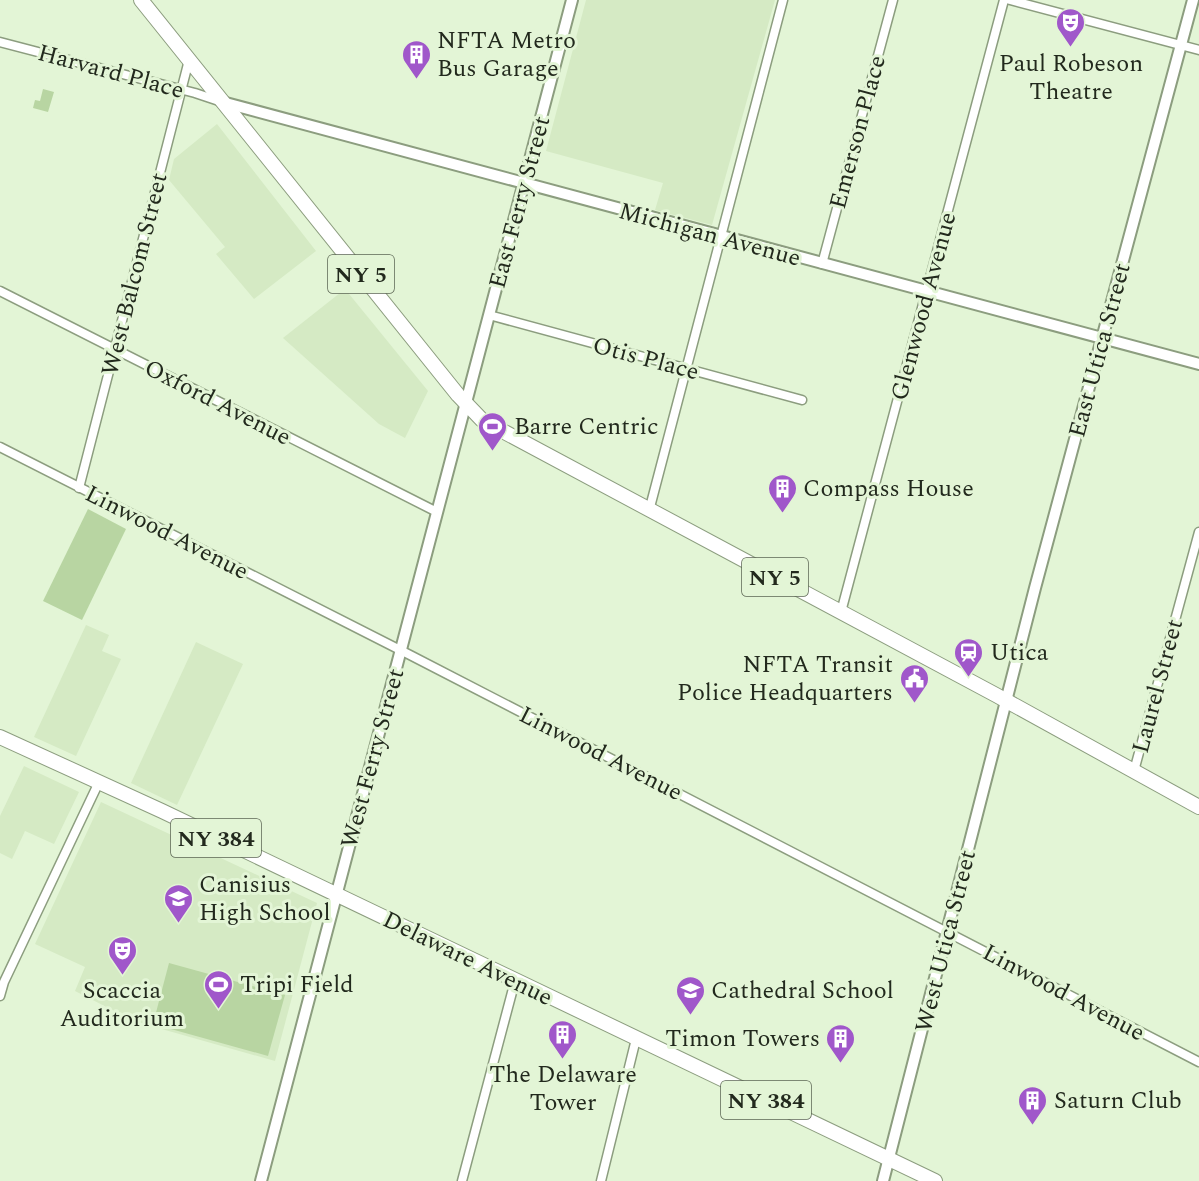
<svg xmlns="http://www.w3.org/2000/svg" width="1199" height="1181" font-family="Spectral,serif">
	<rect width="100%" height="100%" fill="#e3f5d6"/>
	<!-- built -->
	<g fill="#d5eac4">
		<polygon points="586,0 775,0 712,225 655,210 663,183 546,151"/>
		<polygon points="217,124 316,251 254,299 216,254 225,247 169,180 174,159"/>
		<polygon points="345,289 428,391 405,438 379,424 283,338"/>
		<polygon points="86,625 109,635 102,651 121,659 76,756 34,737"/>
		<polygon points="196,642 243,664 177,805 131,783"/>
		<polygon points="24,766 79,792 54,844 25,831 12,859 0,853 0,816"/>
		<polygon points="101,802 317,903 275,1061 144,1024 126,1017 75,991 85,967 35,944"/>
	</g>
	<!-- green -->
	<g fill="#b8d5a2">
		<polygon points="43,89 54,92 48,112 33,108 35,100 40,101"/>
		<polygon points="88,509 126,529 82,620 43,601"/>
		<polygon points="169,963 285,995 268,1056 153,1024"/>
	</g>
	<g fill="none" stroke-linecap="round" stroke-linejoin="round">
		<defs>
			<g id="minor">
				<polyline points="1010,0 1199,50"/>
				<polyline points="0,42 195,93 222,102"/>
				<polyline points="822,264 893,0"/>
				<polyline points="0,291 437,512"/>
				<polyline points="489,315 802,400"/>
				<polyline points="0,447 410,655 1199,1062"/>
				<polyline points="79,488 189,60"/>
				<polyline points="649,511 783,0"/>
				<polyline points="841,612 1004,0"/>
				<polyline points="1134,771 1199,532"/>
				<polyline points="0,996 4,982 99,782"/>
				<polyline points="462,1181 515,981"/>
				<polyline points="601,1181 636,1039"/>
			</g>
			<g id="tertiary">
				<polyline points="222,102 1199,364"/>
				<polyline points="261,1181 572,0"/>
				<polyline points="883,1181 1035,588 1193,0"/>
			</g>
			<g id="primary">
				<polyline points="141,0 458,395 482,420 996,695 1199,807"/>
				<polyline points="0,737 162,811 935,1181"/>
			</g>
		</defs>
		<!-- minor casing -->
		<use href="#minor" stroke="#8c9d7f" stroke-width="11"/>
		<!-- tertiary casing -->
		<use href="#tertiary" stroke="#8c9d7f" stroke-width="14"/>
		<!-- primary casing -->
		<use href="#primary" stroke="#8c9d7f" stroke-width="16"/>
		<!-- minor -->
		<use href="#minor" stroke="#fff" stroke-width="8"/>
		<!-- tertiary -->
		<use href="#tertiary" stroke="#fff" stroke-width="10"/>
		<!-- primary -->
		<use href="#primary" stroke="#fff" stroke-width="14"/>
	</g>
	<!-- icons -->
	<defs>
		<symbol id="theatre-pin" viewBox="-11 -11 22 30"><path d="M0 17L-7.5 6A9.5 9.5 0 1 1 7.5 6Z" fill="#a057ca" stroke="#e3f5d6"/><path d="M-5-5.5Q0-4 5-5.5V0Q5 5 0 6Q-5 5-5 0ZM-3.3-2.5H-1v1.5H-3.3ZM1-2.5H3.3v1.5H1ZM-2.8 1Q0 5.5 2.8 1Z" fill="#fff"/></symbol>
		<symbol id="building-pin" viewBox="-11 -11 22 30"><path d="M0 17L-7.5 6A9.5 9.5 0 1 1 7.5 6Z" fill="#a057ca" stroke="#e3f5d6"/><path d="M-4-6H4V6H1V3H-1V6H-4ZM-2.5-4.3h1.7v1.8h-1.7ZM.8-4.3h1.7v1.8H.8ZM-2.5-1h1.7V.8h-1.7ZM.8-1h1.7V.8H.8Z" fill="#fff"/></symbol>
		<symbol id="stadium-pin" viewBox="-11 -11 22 30"><path d="M0 17L-7.5 6A9.5 9.5 0 1 1 7.5 6Z" fill="#a057ca" stroke="#e3f5d6"/><path d="M0-5a6.5 5 0 1 0 0 10a6.5 5 0 1 0 0-10ZM-3.5-1.8h7v3.6h-7Z" fill="#fff"/></symbol>
		<symbol id="station-pin" viewBox="-11 -11 22 30"><path d="M0 17L-7.5 6A9.5 9.5 0 1 1 7.5 6Z" fill="#a057ca" stroke="#e3f5d6"/><path d="M-3-6H3Q5-6 5-4V2Q5 4 3 4L4.5 6H3L1.5 4h-3L-3 6H-4.5L-3 4Q-5 4-5 2V-4Q-5-6-3-6ZM-3.5-4v3h7v-3ZM-3.5 1v1.5H-2V1ZM2 1v1.5H3.5V1Z" fill="#fff"/></symbol>
		<symbol id="civic-pin" viewBox="-11 -11 22 30"><path d="M0 17L-7.5 6A9.5 9.5 0 1 1 7.5 6Z" fill="#a057ca" stroke="#e3f5d6"/><path d="M-.6-6.5H3V-4.5H.6V-3L4-1V1h2V6H-6V1h2V-1L-.6-3ZM-1.2 2.5V6h2.4V2.5Z" fill="#fff"/></symbol>
		<symbol id="school-pin" viewBox="-11 -11 22 30"><path d="M0 17L-7.5 6A9.5 9.5 0 1 1 7.5 6Z" fill="#a057ca" stroke="#e3f5d6"/><path d="M0-5L7-2L0 1L-7-2ZM-4 1L0 2.5L4 1V4Q0 6-4 4Z" fill="#fff"/></symbol>
	</defs>
	<g fill-rule="evenodd">
		<use href="#theatre-pin" x="1054" y="6" width="33" height="45"/>
		<use href="#building-pin" x="400" y="38" width="33" height="45"/>
		<use href="#stadium-pin" x="476" y="410" width="33" height="45"/>
		<use href="#building-pin" x="766" y="472" width="33" height="45"/>
		<use href="#station-pin" x="952" y="636" width="33" height="45"/>
		<use href="#civic-pin" x="898" y="662" width="33" height="45"/>
		<use href="#school-pin" x="162" y="882" width="33" height="45"/>
		<use href="#theatre-pin" x="106" y="934" width="33" height="45"/>
		<use href="#stadium-pin" x="202" y="968" width="33" height="45"/>
		<use href="#school-pin" x="674" y="974" width="33" height="45"/>
		<use href="#building-pin" x="546" y="1018" width="33" height="45"/>
		<use href="#building-pin" x="824" y="1022" width="33" height="45"/>
		<use href="#building-pin" x="1016" y="1084" width="33" height="45"/>
	</g>
	<g text-anchor="middle" stroke-width="6" stroke-linejoin="round" paint-order="stroke">
		<!-- shield labels -->
		<g fill="#e3f5d6" stroke="#5c6654" stroke-width="1.5">
			<rect x="328" y="255" width="66" height="38" rx="4.5"/>
			<rect x="742" y="558" width="66" height="38" rx="4.5"/>
			<rect x="171" y="819" width="90" height="38" rx="4.5"/>
			<rect x="721" y="1081" width="90" height="38" rx="4.5"/>
		</g>
		<g font-size="22" font-weight="bold" fill="#22291d">
			<text x="361" y="282">NY 5</text>
			<text x="775" y="585">NY 5</text>
			<text x="216" y="846">NY 384</text>
			<text x="766" y="1108">NY 384</text>
		</g>
		<!-- poi labels -->
		<g font-size="24" fill="#22291d" stroke="#e3f5d6" text-anchor="start">
			<text x="437" y="48">NFTA Metro<tspan x="437" dy="28">Bus Garage</tspan></text>
			<text x="1071" y="71" text-anchor="middle">Paul Robeson<tspan x="1071" dy="28">Theatre</tspan></text>
			<text x="514" y="434">Barre Centric</text>
			<text x="803" y="496">Compass House</text>
			<text x="990" y="660">Utica</text>
			<text x="893" y="672" text-anchor="end">NFTA Transit<tspan x="893" dy="28">Police Headquarters</tspan></text>
			<text x="199" y="892">Canisius<tspan x="199" dy="28">High School</tspan></text>
			<text x="240" y="992">Tripi Field</text>
			<text x="122" y="998" text-anchor="middle">Scaccia<tspan x="122" dy="28">Auditorium</tspan></text>
			<text x="711" y="998">Cathedral School</text>
			<text x="820" y="1046" text-anchor="end">Timon Towers</text>
			<text x="563" y="1082" text-anchor="middle">The Delaware<tspan x="563" dy="28">Tower</tspan></text>
			<text x="1054" y="1108">Saturn Club</text>
		</g>
		<!-- street labels -->
		<g font-size="24" fill="#22291d" stroke="#e3f5d6">
			<text transform="translate(111 71) rotate(15)" y="8">Harvard Place</text>
			<text transform="translate(857 132) rotate(-75)" y="8">Emerson Place</text>
			<text transform="translate(519 202) rotate(-75)" y="8">East Ferry Street</text>
			<text transform="translate(710 234) rotate(15)" y="8">Michigan Avenue</text>
			<text transform="translate(134 274) rotate(-76)" y="8">West Balcom Street</text>
			<text transform="translate(923 306) rotate(-75)" y="8">Glenwood Avenue</text>
			<text transform="translate(1099 350) rotate(-75)" y="8">East Utica Street</text>
			<text transform="translate(646 358) rotate(15)" y="8">Otis Place</text>
			<text transform="translate(218 402) rotate(27)" y="8">Oxford Avenue</text>
			<text transform="translate(167 532) rotate(27)" y="8">Linwood Avenue</text>
			<text transform="translate(1157 686) rotate(-75)" y="8">Laurel Street</text>
			<text transform="translate(601 753) rotate(27)" y="8">Linwood Avenue</text>
			<text transform="translate(372 758) rotate(-75)" y="8">West Ferry Street</text>
			<text transform="translate(945 941) rotate(-76)" y="8">West Utica Street</text>
			<text transform="translate(468 958) rotate(26)" y="8">Delaware Avenue</text>
			<text transform="translate(1064 992) rotate(28)" y="8">Linwood Avenue</text>
		</g>
	</g>
</svg>
